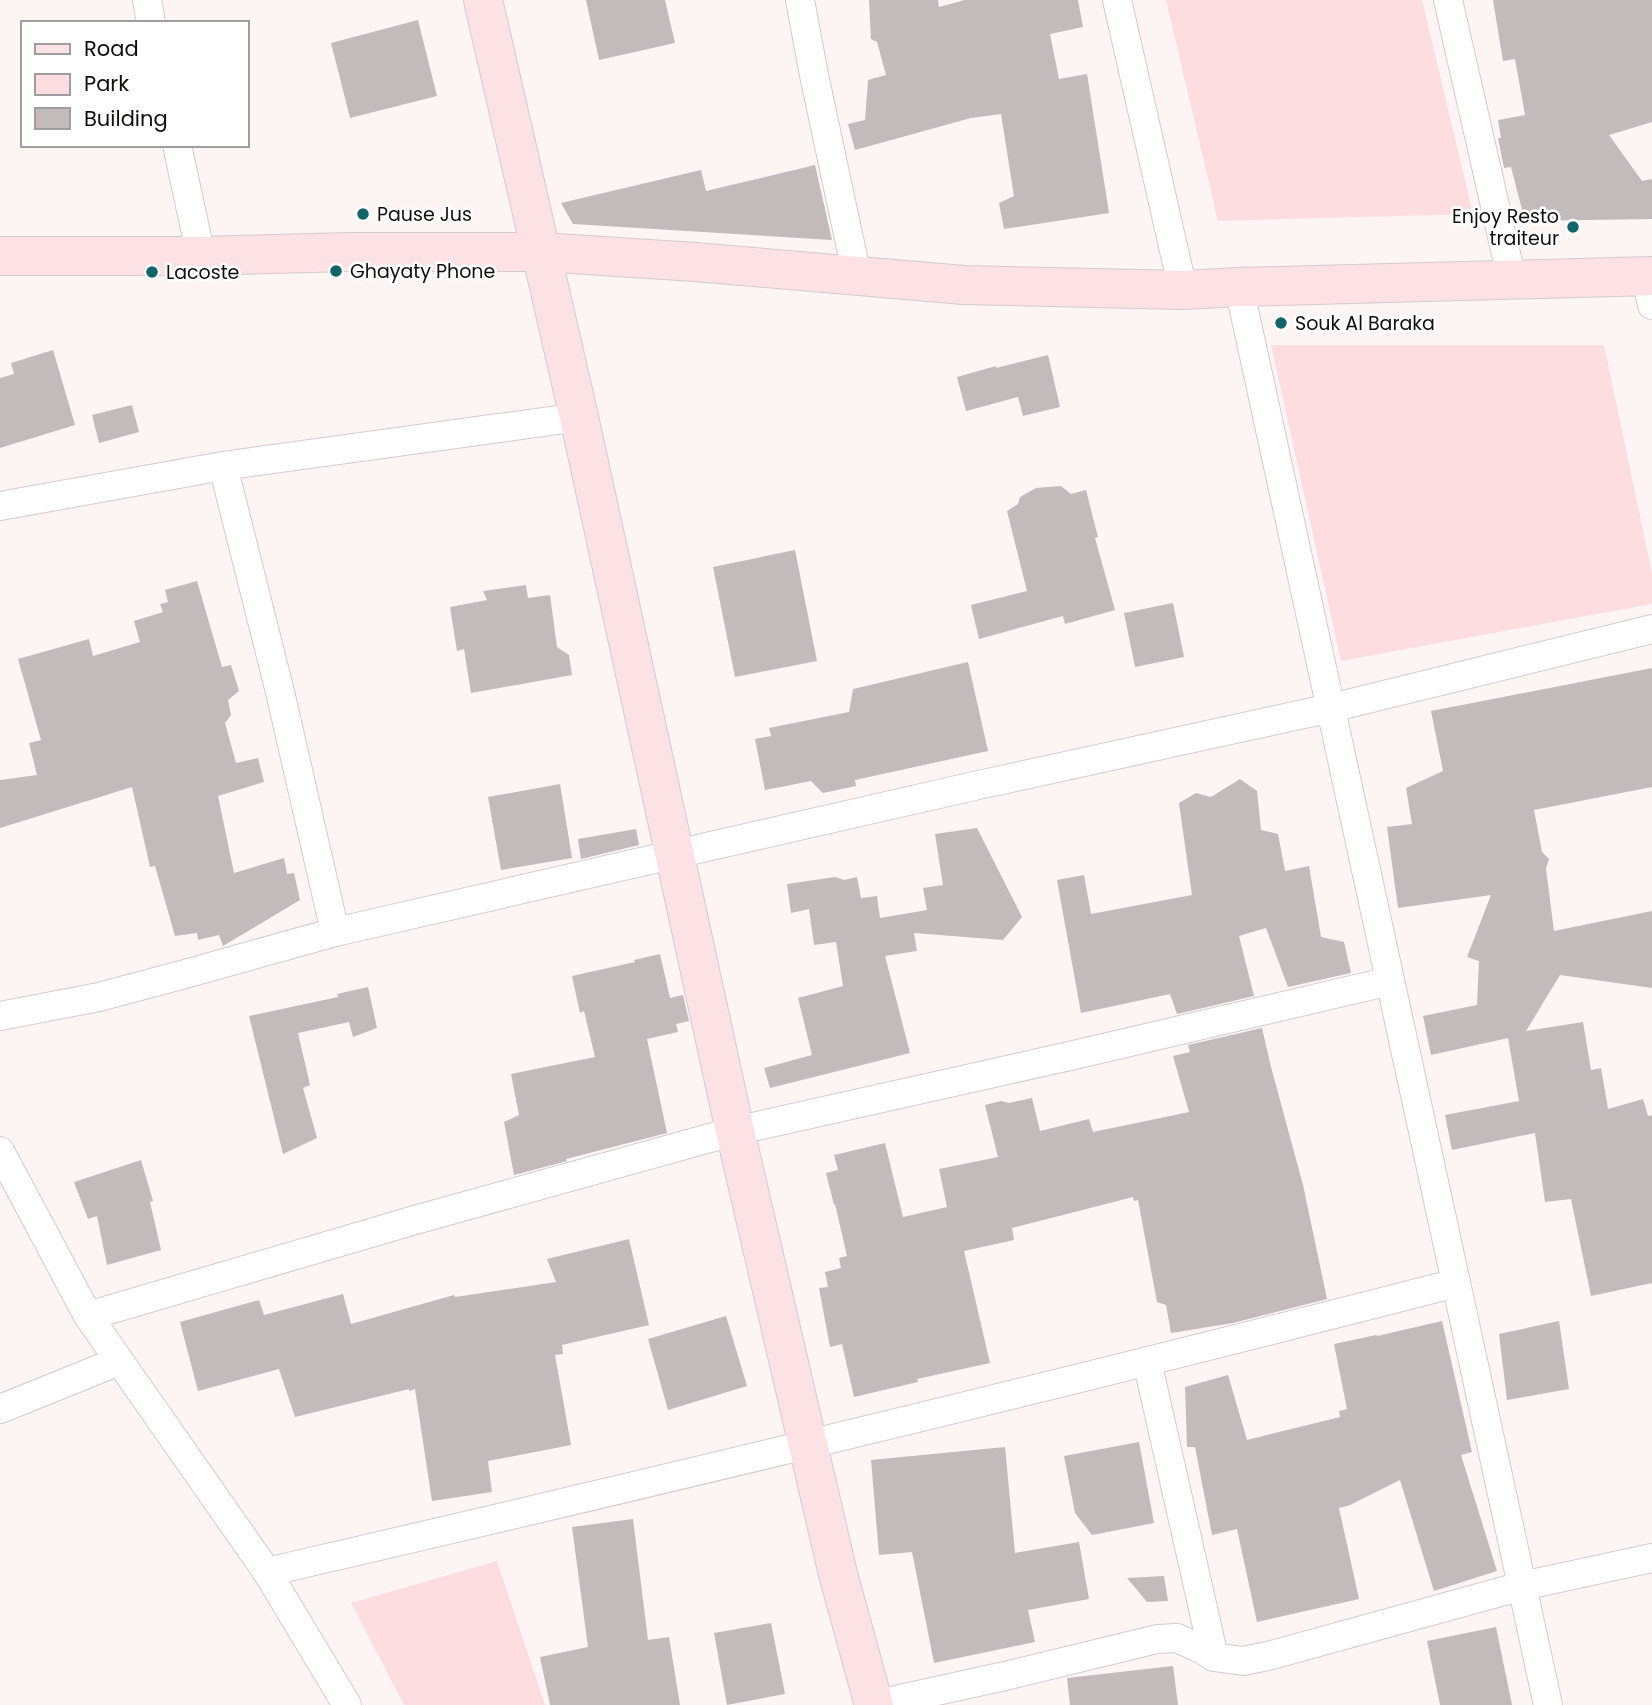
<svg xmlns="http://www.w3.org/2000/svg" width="1652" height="1705" font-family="Poppins,sans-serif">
	<rect width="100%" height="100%" fill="#fdf4f4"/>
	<!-- green -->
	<g fill="#fddde0">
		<polygon points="1166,0 1422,0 1473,214 1218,221"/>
		<polygon points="1271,345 1604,345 1652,573 1652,604 1341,661"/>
		<polygon points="497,1561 545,1705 404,1705 351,1603"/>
	</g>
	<!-- building -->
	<g fill="#c3babb">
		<polygon points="586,0 665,0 675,43 599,60"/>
		<polygon points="869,0 938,0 939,7 965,0 1078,0 1083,27 1050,34 1059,79 1087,74 1109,213 1004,229 999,203 1014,196 1001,114 971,118 855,150 848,124 865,120 868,80 886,75 877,42 871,39"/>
		<polygon points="1493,0 1652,0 1652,122 1609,135 1642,181 1652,179 1652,219 1525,221 1511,167 1504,168 1498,138 1501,138 1498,120 1525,115 1515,59 1503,61"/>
		<polygon points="418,20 437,96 350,118 331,43"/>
		<polygon points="815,165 832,240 573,224 561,203 701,170 706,191"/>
		<polygon points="53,350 75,425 0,448 0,378 14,374 11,363"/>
		<polygon points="1048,355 1060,407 1023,416 1018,397 966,411 957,377 996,366 996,368"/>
		<polygon points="132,405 139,432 99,443 92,415"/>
		<polygon points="1061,486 1071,494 1086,490 1098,537 1095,538 1115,610 1065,624 1063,616 979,639 971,605 1027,591 1007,511 1018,504 1020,497 1036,488"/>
		<polygon points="795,550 817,661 735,677 713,567"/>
		<polygon points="197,581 222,667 231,665 239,691 228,700 231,715 225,723 236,763 258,758 264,782 218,796 234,873 284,858 287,874 294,873 300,900 223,946 219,935 198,940 197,933 175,936 155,866 150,867 132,787 0,828 0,780 37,775 29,743 41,740 18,659 89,639 93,656 140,642 134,621 163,612 160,604 168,602 165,590"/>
		<polygon points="526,585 528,598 550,595 557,647 569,655 572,675 471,693 464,649 457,651 450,607 487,600 483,591"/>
		<polygon points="1173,603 1184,657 1135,667 1124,613"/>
		<polygon points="968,662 988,751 855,780 856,786 823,793 811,781 765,790 755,739 771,736 769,728 849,712 853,689"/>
		<polygon points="1652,668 1652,787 1534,810 1542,852 1549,859 1546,869 1554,931 1652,911 1652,988 1560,975 1526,1031 1583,1022 1591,1070 1601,1068 1608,1109 1643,1099 1648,1116 1652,1115 1652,1283 1591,1296 1571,1199 1545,1202 1535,1133 1452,1150 1445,1115 1519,1101 1508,1038 1431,1055 1423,1016 1477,1005 1479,961 1467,957 1491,895 1398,908 1387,827 1412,824 1406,788 1443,771 1431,711"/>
		<polygon points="1240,779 1257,791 1261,830 1278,834 1285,871 1309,866 1321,937 1344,942 1351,973 1288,987 1266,928 1239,936 1254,996 1177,1014 1170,994 1081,1013 1057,880 1084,875 1091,914 1192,895 1179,803 1196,793 1211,797"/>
		<polygon points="560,784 572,858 501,870 488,797"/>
		<polygon points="977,828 1022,917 1003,940 914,933 917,951 885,956 910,1053 770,1088 764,1068 812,1055 798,998 843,986 836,942 814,945 809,909 791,913 787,884 835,877 844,880 857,877 861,898 877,896 880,918 927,910 923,888 943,885 935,834"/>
		<polygon points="636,829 639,845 581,859 578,839"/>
		<polygon points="660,954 670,998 683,995 689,1021 676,1024 678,1032 647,1039 667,1133 566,1159 567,1161 514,1175 504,1122 519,1115 511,1074 595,1057 584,1011 580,1013 572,976 635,962 634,960"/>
		<polygon points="368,987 377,1028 353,1037 349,1022 298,1033 310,1085 303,1088 317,1138 283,1154 249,1016 338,997 337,994"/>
		<polygon points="1262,1028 1271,1067 1303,1185 1327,1299 1233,1323 1171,1333 1166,1305 1157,1302 1138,1200 1134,1201 1133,1197 1012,1228 1014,1240 964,1251 990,1363 917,1379 918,1382 854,1397 842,1344 830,1347 819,1288 828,1287 825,1272 841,1268 839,1258 847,1256 835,1204 834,1205 826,1173 838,1170 834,1155 885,1143 903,1217 947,1207 939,1169 998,1157 985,1105 1001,1101 1009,1103 1032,1098 1040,1131 1089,1119 1093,1132 1189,1112 1173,1056 1190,1052 1188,1045"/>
		<polygon points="141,1160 153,1201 150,1202 161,1250 107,1265 97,1216 88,1219 74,1182"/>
		<polygon points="629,1239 649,1325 562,1345 563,1354 555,1355 571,1445 488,1461 492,1492 432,1501 415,1389 409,1391 409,1389 295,1417 279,1369 198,1391 180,1322 259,1300 264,1315 343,1294 351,1324 454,1295 455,1297 556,1282 547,1259"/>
		<polygon points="726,1316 747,1386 668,1410 648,1339"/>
		<polygon points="1442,1321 1472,1452 1461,1455 1497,1571 1434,1591 1400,1480 1350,1505 1339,1508 1359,1599 1257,1622 1237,1529 1212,1535 1195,1447 1187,1447 1185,1387 1228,1375 1247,1440 1340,1417 1339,1411 1347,1409 1334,1344 1376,1335 1377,1336"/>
		<polygon points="1559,1321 1569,1389 1507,1400 1499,1334"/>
		<polygon points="1139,1442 1154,1523 1092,1535 1075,1513 1064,1456"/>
		<polygon points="1005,1447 1015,1553 1079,1542 1089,1599 1028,1610 1035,1642 934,1663 912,1552 879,1555 871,1460"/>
		<polygon points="633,1519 648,1640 669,1637 680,1705 550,1705 540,1657 588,1647 572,1527"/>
		<polygon points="1164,1576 1168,1601 1147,1602 1127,1578"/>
		<polygon points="771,1623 785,1694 727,1705 714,1633"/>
		<polygon points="1496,1627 1512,1705 1440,1705 1427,1641"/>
		<polygon points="1173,1666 1178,1705 1070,1705 1067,1678"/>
	</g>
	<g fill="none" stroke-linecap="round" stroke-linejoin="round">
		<defs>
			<g id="street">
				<polyline points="147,0 151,23"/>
				<polyline points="800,0 814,75 857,276"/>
				<polyline points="1117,0 1183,290"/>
				<polyline points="1448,0 1512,280"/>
				<polyline points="177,145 201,256"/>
				<polyline points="1646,277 1652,305"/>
				<polyline points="1239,287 1548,1705"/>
				<polyline points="223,466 280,692 335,932"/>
				<polyline points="0,506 223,466 579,417"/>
				<polyline points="0,1016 99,997 185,974 335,932 974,786 1331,708 1652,629"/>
				<polyline points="0,1151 88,1316 267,1572 347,1705"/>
				<polyline points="88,1316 415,1220 735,1131 1074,1055 1390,981"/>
				<polyline points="1147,1361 1214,1657"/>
				<polyline points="0,1409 119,1361"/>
				<path d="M267,1572C665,1480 1061,1385 1456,1283"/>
				<polyline points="873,1705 1005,1676 1157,1639 1177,1638 1199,1648 1214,1657 1243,1661 1268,1656 1522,1586 1652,1558"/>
			</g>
			<g id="secondary">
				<polyline points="483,0 579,417 735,1131 838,1574 874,1705"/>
				<polyline points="0,256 201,256 350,252 541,252 695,262 964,285 1183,290 1239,287 1652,276"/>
			</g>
		</defs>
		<!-- street casing -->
		<use href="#street" stroke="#d4cbcc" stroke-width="30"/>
		<!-- secondary casing -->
		<use href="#secondary" stroke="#d4cbcc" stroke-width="40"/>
		<!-- street -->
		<use href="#street" stroke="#fff" stroke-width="28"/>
		<!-- secondary -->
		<use href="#secondary" stroke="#fce1e5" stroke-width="38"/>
	</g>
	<!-- markers -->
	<g fill="#136368" stroke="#fff" stroke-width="2.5">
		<circle cx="363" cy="214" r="7"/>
		<circle cx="1573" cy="227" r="7"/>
		<circle cx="336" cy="271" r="7"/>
		<circle cx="152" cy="272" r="7"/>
		<circle cx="1281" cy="323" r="7"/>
	</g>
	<g text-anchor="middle" stroke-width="5" stroke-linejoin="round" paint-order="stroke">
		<!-- poi labels -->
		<g font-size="19" fill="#100d0d" stroke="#fff" text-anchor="start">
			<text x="377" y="221">Pause Jus</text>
			<text x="1559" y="223" text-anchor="end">Enjoy Resto<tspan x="1559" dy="22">traiteur</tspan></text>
			<text x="350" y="278">Ghayaty Phone</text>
			<text x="166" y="279">Lacoste</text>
			<text x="1295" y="330">Souk Al Baraka</text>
		</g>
	</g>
	<!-- legend -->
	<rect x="21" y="21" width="228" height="126" fill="#ffffff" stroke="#9f9e9e" stroke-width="2"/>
	<rect x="35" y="44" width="35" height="10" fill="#fce1e5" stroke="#9f9e9e" stroke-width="2"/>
	<text x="84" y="56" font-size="21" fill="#100d0d">Road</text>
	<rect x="35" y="74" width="35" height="21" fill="#fddde0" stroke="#9f9e9e" stroke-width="2"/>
	<text x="84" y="91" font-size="21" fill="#100d0d">Park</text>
	<rect x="35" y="108" width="35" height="21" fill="#c3babb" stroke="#9f9e9e" stroke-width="2"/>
	<text x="84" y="126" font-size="21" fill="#100d0d">Building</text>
</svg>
